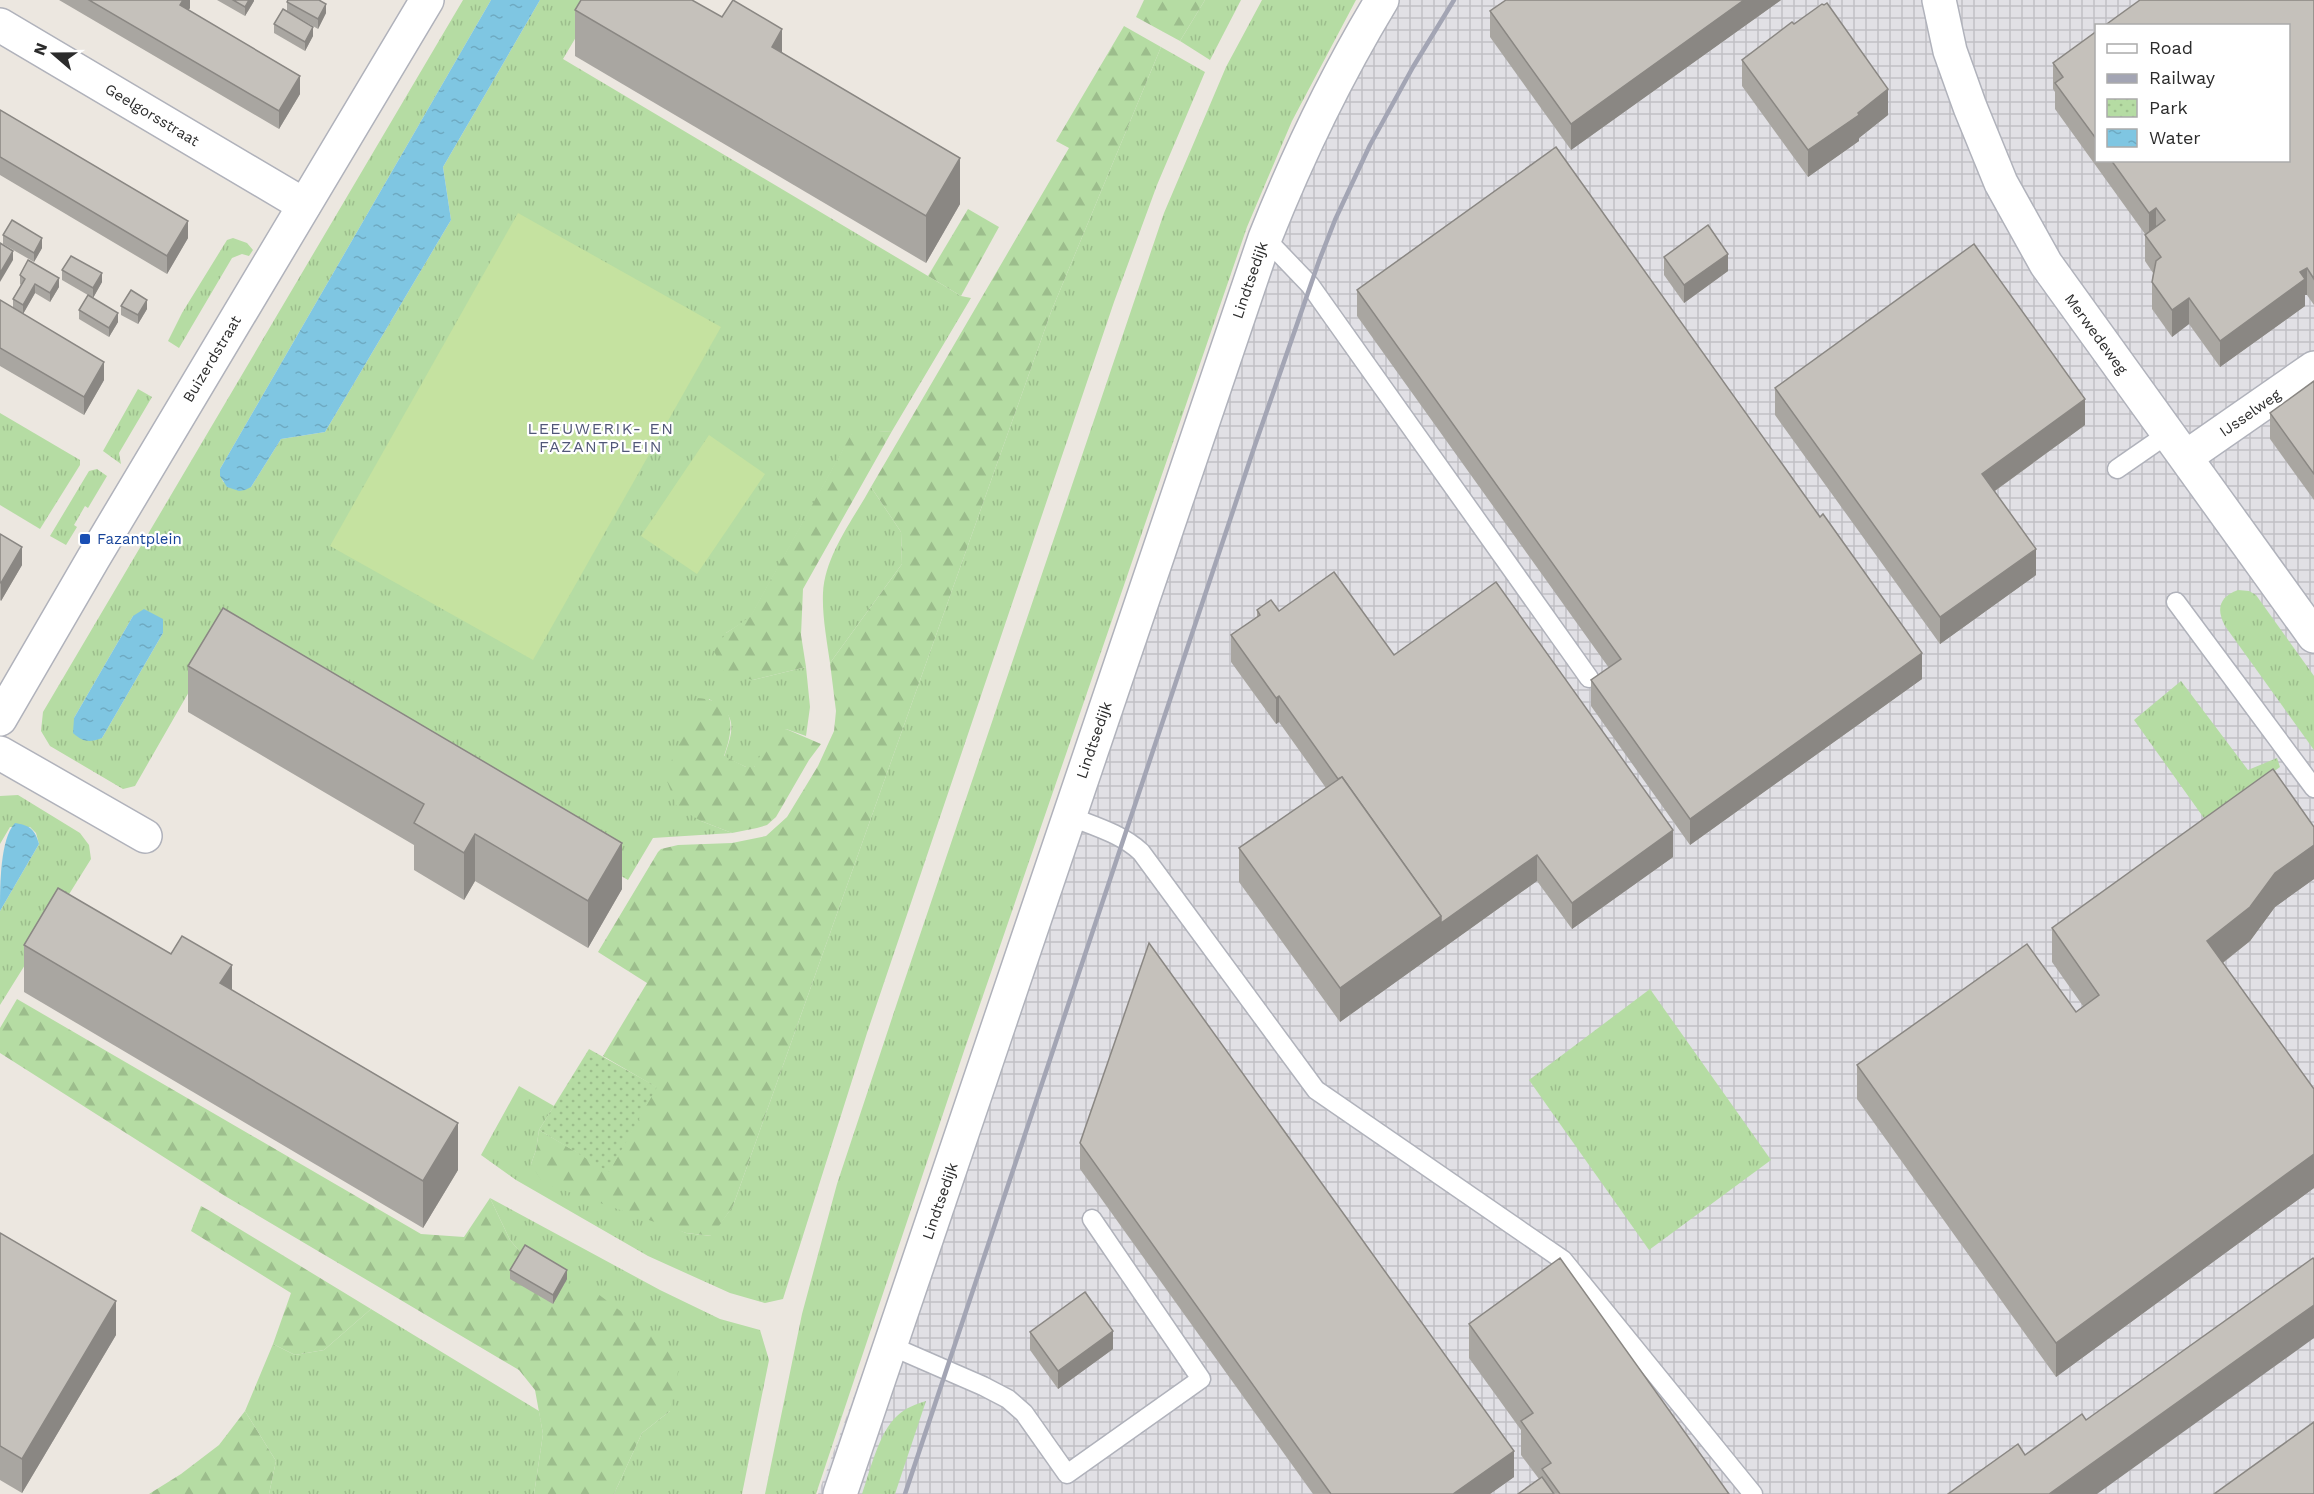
<svg xmlns="http://www.w3.org/2000/svg" width="2314" height="1494" font-family="'Work Sans',sans-serif">
	<defs>
		<pattern id="industrial-grid" width="8" height="8" patternUnits="userSpaceOnUse" patternTransform="scale(1.5)"><rect width="8" height="8" fill="#e1e0e5"/><path d="M0 4h8M4 0v8" fill="none" stroke="#c1c0c5"/></pattern>
		<pattern id="grass-tufts" width="24" height="20" patternUnits="userSpaceOnUse" patternTransform="scale(1.5)"><rect width="24" height="20" fill="#b5dca3"/><path d="M3 7l-1-3M5 7V3M7 7l1-3M15 17l-1-3M17 17v-4M19 17l1-3" fill="none" stroke="#9cbd8c"/></pattern>
		<pattern id="forest-firs" width="22" height="20" patternUnits="userSpaceOnUse" patternTransform="scale(1.5)"><rect width="22" height="20" fill="#b5dca3"/><path d="M5 1l3.5 6h-7zM16 11l3.5 6h-7z" fill="#9cbd8c"/></pattern>
		<pattern id="park-dots" width="8" height="8" patternUnits="userSpaceOnUse" patternTransform="scale(1.5)"><rect width="8" height="8" fill="#b5dca3"/><path d="M2 2h.1M6 6h.1" fill="none" stroke="#9cbd8c" stroke-width="1.8" stroke-linecap="round"/></pattern>
		<pattern id="water-ripples" width="26" height="14" patternUnits="userSpaceOnUse" patternTransform="scale(1.5)"><rect width="26" height="14" fill="#7fc6e2"/><path d="M2 4q2-2 4 0t4 0M15 11q2-2 4 0t4 0" fill="none" stroke="#6eaac2"/></pattern>
	</defs>
	<rect width="100%" height="100%" fill="#ece7e0"/>
	<!-- industrial -->
	<path fill="url(#industrial-grid)" fill-rule="evenodd" d="M1367,0H2314V1494H818ZM2096,26H2288V160H2096Z"/>
	<!-- grass -->
	<g fill="url(#grass-tufts)" fill-rule="evenodd">
		<path d="M463,0H491L220,469L223,482L251,487L281,439L325,432L451,220L443,167L540,0H598L563,59L928,276L961,296L971,298L892,431L852,434L750,618L726,633L753,680L806,667L810,707L806,736L786,729L754,767H746L724,757C734,728 738,715 709,699L701,821L732,833L653,838L628,880L218,641L135,786L123,789L50,746L41,731L43,712ZM133,616L163,633L102,738L74,718Z"/>
		<polygon points="1205,0 1241,0 1210,60 1180,41"/>
		<polygon points="1262,0 1356,0 1292,121 1247,227 964,1051 816,1494 765,1494 802,1314 837,1184 900,994 1164,213 1226,67"/>
		<polygon points="1161,47 1205,72 1157,185 1114,302 867,1033 783,1299 765,1303 730,1293 648,1256 516,1180 481,1155 519,1086 554,1106 539,1130 536,1150 531,1164 686,1233 711,1236 733,1206 1051,312"/>
		<polygon points="233,238 247,243 253,250 249,256 242,254 232,258 179,348 168,341 182,313 227,240"/>
		<polygon points="138,389 152,397 119,453 121,464 103,451"/>
		<polygon points="0,413 80,460 80,465 40,529 0,505"/>
		<polygon points="97,469 107,476 88,508 85,506 74,525 77,527 66,545 50,536 89,471"/>
		<path d="M871,487L901,532L902,564L830,663C827,641 822,616 823,593C825,555 853,520 871,487Z"/>
		<path d="M2238,590L2249,591L2256,595L2314,676V750L2225,626C2216,609 2219,597 2238,590Z"/>
		<polygon points="2181,681 2248,770 2277,758 2280,767 2206,821 2134,720"/>
		<polygon points="18,795 80,833 89,845 91,859 0,1005 0,911 39,844 36,833 30,827 10,827 0,844 0,796"/>
		<polygon points="1650,989 1771,1160 1649,1250 1529,1080"/>
		<polygon points="490,1198 660,1290 720,1319 760,1330 769,1360 742,1494 614,1494 642,1433 670,1411 537,1272 510,1240"/>
		<polygon points="371,1309 539,1411 543,1434 534,1494 269,1494 276,1461 245,1411 273,1344 295,1355 324,1350"/>
		<path d="M926,1401L895,1494H862C870,1471 879,1432 897,1416C905,1408 916,1404 926,1401Z"/>
	</g>
	<!-- forest -->
	<g fill="url(#forest-firs)">
		<polygon points="1144,0 1205,0 1180,41 1136,17"/>
		<polygon points="1124,26 1161,47 1051,312 733,1206 712,1236 686,1233 543,1183 531,1164 536,1150 539,1130 609,1171 656,1087 603,1056 647,983 598,952 658,852 661,849 678,845 732,843 766,836 787,817 818,766 834,731 836,711 830,663 902,564 901,532 871,487 1069,148 1056,141"/>
		<polygon points="968,209 999,227 961,296 928,276"/>
		<polygon points="892,431 803,589 801,635 806,667 753,680 724,672 714,651 726,633 750,617 852,433"/>
		<path d="M698,698C737,701 734,728 724,756L746,767H754L771,736L786,729L821,744L809,760L776,817L767,825L757,828L732,833L701,821L677,807L665,776Z"/>
		<polygon points="17,999 421,1234 464,1237 490,1198 510,1240 537,1272 598,1294 681,1357 670,1411 642,1433 614,1494 534,1494 543,1434 535,1390 519,1370 225,1196 0,1053 0,1028"/>
		<polygon points="201,1206 210,1211 371,1309 324,1350 295,1355 273,1344 291,1293 191,1231"/>
		<polygon points="245,1411 276,1461 269,1494 149,1494 181,1474 219,1445"/>
	</g>
	<!-- park -->
	<polygon fill="url(#park-dots)" points="589,1049 657,1087 609,1172 539,1130"/>
	<!-- pitch -->
	<g fill="#c5e2a0">
		<polygon points="518,213 721,327 533,660 330,546"/>
		<polygon points="709,435 765,474 697,574 641,536"/>
	</g>
	<!-- water -->
	<g fill="url(#water-ripples)">
		<polygon points="491,0 540,0 443,167 451,220 325,432 281,439 251,487 245,490 239,491 227,487 220,476 220,469"/>
		<path d="M144,609L163,619V633L102,738C89,743 83,742 73,733L74,718L133,616Z"/>
		<path d="M15,823C30,825 35,830 39,844L0,911C0,885 0,839 15,823Z"/>
	</g>
	<g fill="none" stroke-linecap="round" stroke-linejoin="round">
		<defs>
			<g id="lane">
				<polyline points="1265,238 1310,285 1589,678"/>
				<polyline points="2117,469 2169,433"/>
				<polyline points="2176,602 2314,788"/>
				<path d="M1069,816C1094,826 1122,834 1141,852L1316,1090L1563,1260L1753,1494"/>
				<polyline points="891,1346 983,1386 1008,1399 1024,1413 1067,1474 1201,1379 1092,1219"/>
			</g>
			<g id="street">
				<polyline points="1939,0 1950,51 1970,107 2001,183 2046,264 2314,636"/>
				<polyline points="0,25 304,205"/>
				<polyline points="2186,457 2314,368"/>
				<polyline points="0,753 145,836"/>
			</g>
			<g id="secondary">
				<polyline points="0,719 93,559 427,0"/>
				<path d="M840,1494L1265,238C1298,155 1336,76 1382,0"/>
			</g>
		</defs>
		<!-- lane casing -->
		<use href="#lane" stroke="#b0b2bb" stroke-width="21"/>
		<!-- street casing -->
		<use href="#street" stroke="#b0b2bb" stroke-width="36"/>
		<!-- secondary casing -->
		<use href="#secondary" stroke="#b0b2bb" stroke-width="36"/>
		<!-- lane -->
		<use href="#lane" stroke="#fff" stroke-width="18"/>
		<!-- street -->
		<use href="#street" stroke="#fff" stroke-width="33"/>
		<!-- secondary -->
		<use href="#secondary" stroke="#fff" stroke-width="33"/>
		<!-- rail -->
		<polyline stroke="#a3a5b4" stroke-width="4.5" points="905,1494 1255,445 1319,261 1335,220 1370,145 1413,67 1454,0"/>
	</g>
	<!-- wall -->
	<g fill="#a9a6a1">
		<polygon points="59,0 190,0 190,8 188,10 300,94 279,129"/>
		<polygon points="217,0 254,0 254,1 245,16"/>
		<polygon points="1506,0 1781,0 1571,150 1490,37 1490,11"/>
		<polygon points="2314,0 2314,305 2307,295 2305,295 2305,306 2220,367 2189,324 2172,337 2152,309 2152,282 2153,273 2145,261 2145,234 2055,109 2055,92 2053,89 2053,63 2097,31 2097,160 2289,160"/>
		<polygon points="287,2 326,13 318,29 287,11"/>
		<polygon points="575,10 782,53 960,204 926,263 575,56"/>
		<polygon points="274,24 313,36 305,51 274,33"/>
		<polygon points="1742,60 1888,115 1859,138 1859,141 1808,177 1742,86"/>
		<polygon points="0,110 188,238 167,274 0,175"/>
		<polygon points="3,235 42,248 34,262 3,244"/>
		<polygon points="1664,257 1728,271 1684,303 1664,275"/>
		<polygon points="62,270 102,282 93,298 62,280"/>
		<polygon points="20,275 59,287 50,302 35,293 23,314 104,380 84,415 0,366 0,300 13,308 13,299 21,285 20,284"/>
		<polygon points="1357,290 1820,517 1922,679 1690,845 1591,706 1591,680 1609,668 1357,316"/>
		<polygon points="121,306 147,309 138,324 121,315"/>
		<polygon points="79,310 118,322 109,337 79,319"/>
		<polygon points="2314,381 2314,500 2270,439 2270,413"/>
		<polygon points="1775,388 2085,425 1995,491 2036,575 1940,644 1775,415"/>
		<polygon points="0,534 22,565 1,601 0,600"/>
		<polygon points="1257,610 1279,611 1394,655 1673,857 1572,929 1537,881 1340,1022 1239,882 1239,848 1326,788 1279,722 1276,724 1231,662 1231,635 1257,617"/>
		<polygon points="188,666 622,889 588,948 475,881 464,900 414,870 414,845 188,712"/>
		<polygon points="2314,827 2314,879 2275,907 2250,941 2223,963 2314,1089 2314,1188 2056,1377 1857,1099 1857,1065 2076,1012 2083,1006 2052,962 2052,928"/>
		<polygon points="24,945 232,990 458,1170 423,1228 24,992"/>
		<polygon points="1080,1143 1514,1477 1490,1494 1313,1494 1080,1169"/>
		<polygon points="0,1233 116,1335 22,1493 0,1480"/>
		<polygon points="510,1270 567,1279 553,1304 510,1279"/>
		<polygon points="1469,1324 1729,1494 1518,1494 1539,1479 1521,1455 1521,1430 1469,1358"/>
		<polygon points="1030,1332 1113,1349 1058,1389 1030,1350"/>
	</g>
	<!-- shaded-wall -->
	<g fill="#8a8783">
		<polygon points="183,0 190,0 190,8 180,23 180,5"/>
		<polygon points="249,0 254,0 254,1 245,16 245,7"/>
		<polygon points="1744,0 1781,0 1571,150 1571,124"/>
		<polygon points="326,4 326,13 318,29 318,19"/>
		<polygon points="313,27 313,36 305,51 305,42"/>
		<polygon points="782,29 782,76 772,47"/>
		<polygon points="300,76 300,94 279,129 279,111"/>
		<polygon points="1888,89 1888,115 1859,138 1859,141 1808,177 1808,150"/>
		<polygon points="960,158 960,204 926,263 926,216"/>
		<polygon points="2156,208 2156,234 2149,240 2149,213"/>
		<polygon points="188,221 188,238 167,274 167,256"/>
		<polygon points="42,238 42,248 34,262 34,253"/>
		<polygon points="13,251 13,260 0,282 0,273"/>
		<polygon points="1728,254 1728,271 1684,303 1684,285"/>
		<polygon points="2307,268 2307,295 2305,295 2305,306 2220,367 2220,341 2300,272"/>
		<polygon points="102,273 102,282 93,298 93,288"/>
		<polygon points="59,278 59,287 50,302 50,293"/>
		<polygon points="35,284 35,293 23,314 23,305"/>
		<polygon points="2189,298 2189,324 2172,337 2172,310"/>
		<polygon points="147,300 147,309 138,324 138,315"/>
		<polygon points="118,313 118,322 109,337 109,328"/>
		<polygon points="104,362 104,380 84,415 84,397"/>
		<polygon points="2085,399 2085,425 1982,500 1982,474"/>
		<polygon points="22,547 22,565 1,601 1,583"/>
		<polygon points="2036,549 2036,575 1940,644 1940,617"/>
		<polygon points="1922,653 1922,679 1690,845 1690,819"/>
		<polygon points="1279,696 1279,722 1276,724 1276,698"/>
		<polygon points="1673,830 1673,857 1572,929 1572,903"/>
		<polygon points="475,834 475,881 464,900 464,853"/>
		<polygon points="622,843 622,889 588,948 588,901"/>
		<polygon points="2314,845 2314,879 2275,907 2250,941 2207,975 2207,941 2275,873"/>
		<polygon points="1537,855 1537,881 1340,1022 1340,988 1441,916"/>
		<polygon points="232,965 232,1012 220,983"/>
		<polygon points="458,1123 458,1170 423,1228 423,1181"/>
		<polygon points="2314,1154 2314,1188 2056,1377 2056,1343"/>
		<polygon points="567,1270 567,1279 553,1304 553,1295"/>
		<polygon points="116,1301 116,1335 22,1493 22,1459"/>
		<polygon points="2314,1305 2314,1338 2097,1494 2049,1494"/>
		<polygon points="1113,1331 1113,1349 1058,1389 1058,1371"/>
		<polygon points="1514,1451 1514,1477 1490,1494 1453,1494"/>
	</g>
	<!-- building -->
	<g fill="#c5c1bb" stroke="#8a8783" stroke-width="1.5">
		<polygon points="89,0 183,0 180,5 300,76 279,111"/>
		<polygon points="233,0 249,0 245,7"/>
		<polygon points="288,0 319,0 326,4 318,19 287,2"/>
		<polygon points="581,0 692,0 722,17 733,0 782,29 772,47 960,158 926,216 575,10"/>
		<polygon points="1506,0 1744,0 1571,124 1490,11"/>
		<polygon points="2140,0 2314,0 2314,279 2307,268 2300,272 2305,279 2220,341 2189,298 2172,310 2152,282 2156,261 2161,257 2145,235 2165,220 2156,208 2149,213 2111,160 2289,160 2289,26 2104,26"/>
		<polygon points="1827,3 1888,89 1858,113 1859,115 1808,150 1742,60 1792,22 1794,24 1822,4 1824,5"/>
		<polygon points="283,9 313,27 305,42 274,24"/>
		<polygon points="2097,31 2097,140 2055,83 2063,77 2053,63"/>
		<polygon points="0,110 188,221 167,256 0,157"/>
		<polygon points="1556,147 1820,517 1823,514 1922,653 1690,819 1591,680 1621,659 1357,290"/>
		<polygon points="12,220 42,238 34,253 3,235"/>
		<polygon points="1708,225 1728,254 1684,285 1664,257"/>
		<polygon points="0,243 13,251 0,273"/>
		<polygon points="1974,244 2085,399 1982,474 2036,549 1940,617 1775,388"/>
		<polygon points="71,256 102,273 93,288 62,270"/>
		<polygon points="28,260 59,278 50,293 35,284 23,305 13,299 25,279 20,275"/>
		<polygon points="131,290 147,300 138,315 121,306"/>
		<polygon points="88,295 118,313 109,328 79,310"/>
		<polygon points="0,300 104,362 84,397 0,348"/>
		<polygon points="2314,381 2314,474 2270,413"/>
		<polygon points="0,534 22,547 1,583 0,582"/>
		<polygon points="1334,572 1394,655 1496,582 1673,830 1572,903 1537,855 1441,923 1441,916 1342,777 1338,779 1279,696 1276,698 1231,635 1260,615 1257,610 1271,600 1279,611"/>
		<polygon points="223,608 622,843 588,901 475,834 464,853 414,823 424,804 188,666"/>
		<polygon points="2273,769 2314,827 2314,845 2275,873 2250,907 2207,941 2314,1089 2314,1154 2056,1343 1857,1065 2027,944 2076,1012 2099,995 2052,928"/>
		<polygon points="1342,777 1441,916 1340,988 1239,848"/>
		<polygon points="58,888 171,954 182,936 232,965 220,983 458,1123 423,1181 24,945"/>
		<polygon points="1149,943 1514,1451 1453,1494 1331,1494 1080,1143"/>
		<polygon points="0,1233 116,1301 22,1459 0,1446"/>
		<polygon points="525,1245 567,1270 553,1295 510,1270"/>
		<polygon points="1560,1258 1729,1494 1560,1494 1542,1469 1551,1463 1521,1421 1533,1413 1469,1324"/>
		<polygon points="2313,1258 2314,1260 2314,1305 2049,1494 1948,1494 2018,1444 2025,1455 2082,1414 2086,1420"/>
		<polygon points="1085,1292 1113,1331 1058,1371 1030,1332"/>
		<polygon points="2314,1422 2314,1494 2214,1494"/>
		<polygon points="1542,1477 1554,1494 1518,1494"/>
	</g>
	<!-- markers -->
	<rect fill="#1a4fb4" stroke="#fff" stroke-width="2" x="79" y="533" width="12" height="12" rx="3"/>
	<g text-anchor="middle" stroke-width="4.5" stroke-linejoin="round" paint-order="stroke">
		<!-- street labels -->
		<g font-size="15" fill="#2c2c2c" stroke="#fff">
			<text transform="translate(152 115) rotate(31)" y="5">Geelgorsstraat</text>
			<text transform="translate(1250 280) rotate(-71)" y="5">Lindtsedijk</text>
			<text transform="translate(2096 334) rotate(54)" y="5">Merwedeweg</text>
			<text transform="translate(212 359) rotate(-59)" y="5">Buizerdstraat</text>
			<text transform="translate(2250 413) rotate(-35)" y="5">IJsselweg</text>
			<text transform="translate(1094 740) rotate(-71)" y="5">Lindtsedijk</text>
			<text transform="translate(940 1201) rotate(-71)" y="5">Lindtsedijk</text>
		</g>
		<!-- transit labels -->
		<g font-size="15" fill="#164399" stroke="#fff" text-anchor="start">
			<text x="97" y="544">Fazantplein</text>
		</g>
		<!-- neighbourhood labels -->
		<g font-size="16" letter-spacing="1.5" fill="#515778" stroke="#fff">
			<text x="601" y="434">LEEUWERIK- EN<tspan x="601" dy="18">FAZANTPLEIN</tspan></text>
		</g>
	</g>
	<!-- legend -->
	<rect x="2095" y="24" width="195" height="138" fill="#ffffff" stroke="#ababab" stroke-width="1.5"/>
	<rect x="2107" y="44" width="30" height="9" fill="#ffffff" stroke="#ababab" stroke-width="1.5"/>
	<text x="2149" y="54" font-size="18" fill="#2c2c2c">Road</text>
	<rect x="2107" y="74" width="30" height="9" fill="#a3a5b4" stroke="#ababab" stroke-width="1.5"/>
	<text x="2149" y="84" font-size="18" fill="#2c2c2c">Railway</text>
	<rect x="2107" y="99" width="30" height="18" fill="url(#park-dots)" stroke="#ababab" stroke-width="1.5"/>
	<text x="2149" y="114" font-size="18" fill="#2c2c2c">Park</text>
	<rect x="2107" y="129" width="30" height="18" fill="url(#water-ripples)" stroke="#ababab" stroke-width="1.5"/>
	<text x="2149" y="144" font-size="18" fill="#2c2c2c">Water</text>
	<!-- north arrow -->
	<g transform="translate(54 54) rotate(290)" stroke="#ffffff" stroke-width="4.5" paint-order="stroke">
	<path d="M0-4.5L10 22L0 15L-10 22Z" fill="#2c2c2c"/>
	<text y="-9" font-size="16" font-weight="bold" text-anchor="middle" fill="#2c2c2c">N</text>
	</g>
</svg>
